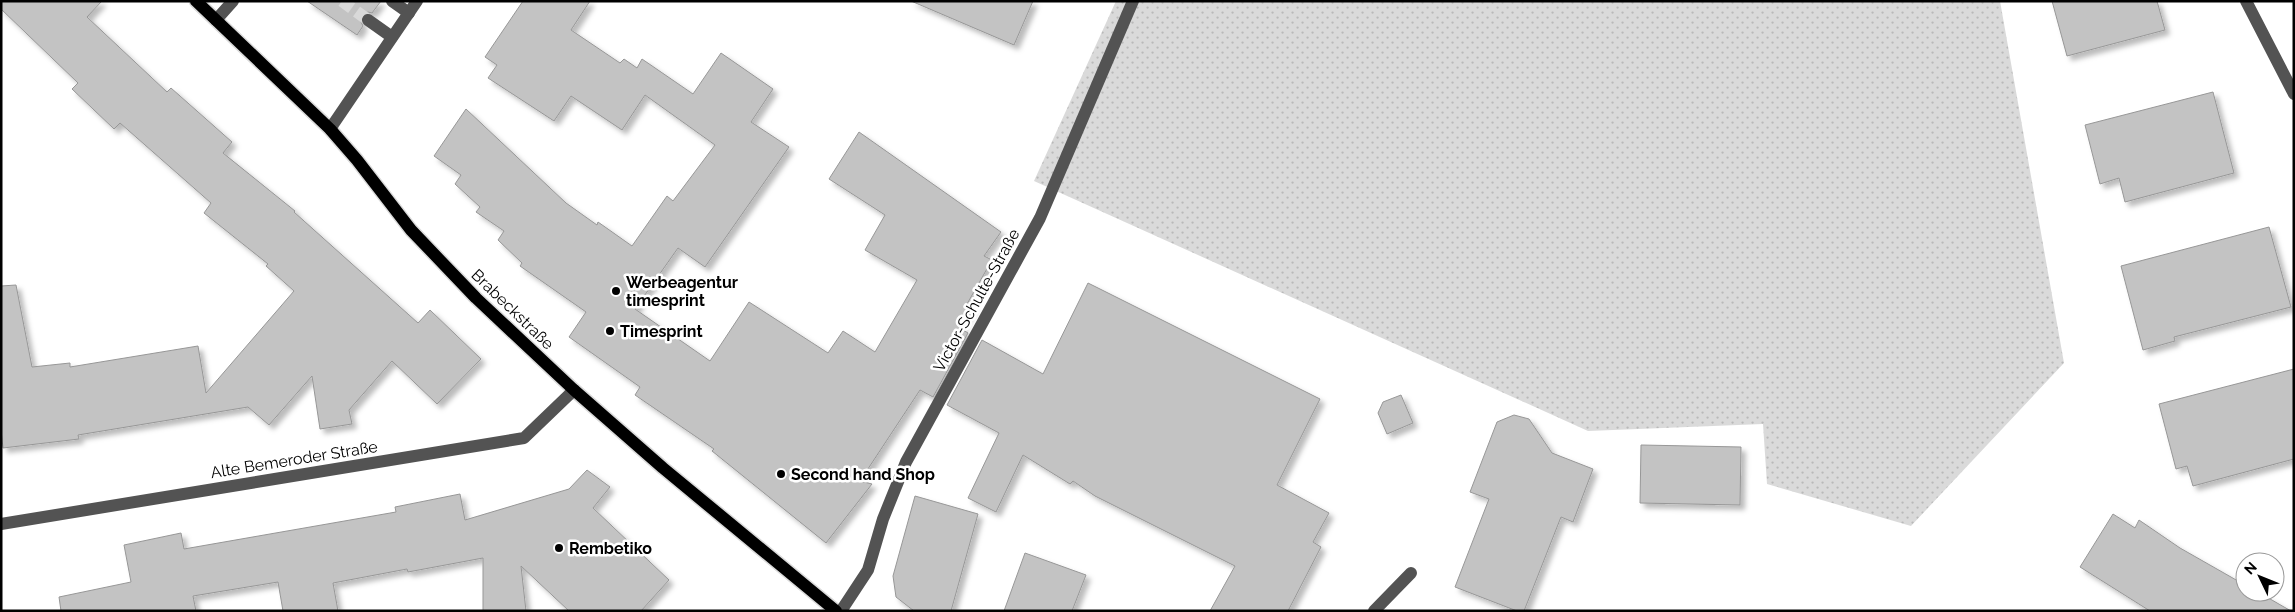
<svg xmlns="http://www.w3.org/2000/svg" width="2295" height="612" font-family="Raleway,sans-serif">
	<defs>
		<pattern id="park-dots" width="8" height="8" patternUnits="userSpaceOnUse" patternTransform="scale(1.25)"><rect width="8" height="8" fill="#dadada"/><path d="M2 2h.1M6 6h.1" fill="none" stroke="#b9b9b9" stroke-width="1.8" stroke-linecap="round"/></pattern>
		<filter id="shadow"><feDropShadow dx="4.5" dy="4.5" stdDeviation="2.5" flood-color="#0004"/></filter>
	</defs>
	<rect width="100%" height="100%" fill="#fff"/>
	<!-- park -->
	<polygon fill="url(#park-dots)" points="1116,1 2000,1 2064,363 1911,526 1767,484 1763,424 1588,431 1034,181"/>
	<!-- building -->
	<g fill="#c3c3c3" stroke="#979797" filter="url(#shadow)">
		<polygon points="1,1 102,1 87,17 167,92 171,88 232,142 223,153 295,211 294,212 418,323 430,310 481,359 437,404 392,361 349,410 352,424 320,429 312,376 269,425 248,407 78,435 79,439 3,448 1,430 1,286 16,285 32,367 70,363 70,367 198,346 206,393 294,291 266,266 268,264 204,213 211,203 120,123 114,129 72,89 78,83 1,9"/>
		<polygon points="307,1 381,1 372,13 368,12 362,15 360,20 363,26 357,35"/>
		<polygon points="523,1 590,1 571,30 620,63 624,59 637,68 642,59 693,94 721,53 773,89 751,122 789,147 705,267 678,248 635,309 710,361 749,302 828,353 843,331 875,352 917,280 865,250 885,215 829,179 859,132 1001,232 984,256 992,260 967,304 972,307 960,328 968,333 933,397 920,390 860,481 872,484 826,543 712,451 714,449 635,395 640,387 569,337 586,312 520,266 522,263 498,240 504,231 476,212 480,207 455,184 461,175 434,156 466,109 566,203 597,225 598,222 632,246 667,196 673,201 715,145 645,95 622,130 571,96 554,121 488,78 497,65 485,57"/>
		<polygon points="911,1 1033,1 1014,45"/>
		<polygon points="2052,1 2157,1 2165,30 2067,56"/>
		<polygon points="2213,92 2234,173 2125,202 2119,178 2100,184 2085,125"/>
		<polygon points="2269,227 2291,307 2174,337 2175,341 2143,350 2121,266"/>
		<polygon points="1088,283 1320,399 1277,485 1329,513 1313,542 1321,547 1288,611 1210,611 1235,566 1095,496 1073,481 1070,484 1023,455 996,512 968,498 999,433 947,405 982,340 1043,374"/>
		<polygon points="2294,369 2294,459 2193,486 2187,466 2176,469 2159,404"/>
		<polygon points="1401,395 1413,423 1387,434 1378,413 1383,402"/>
		<polygon points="1514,415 1529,419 1552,453 1593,469 1573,522 1561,517 1524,611 1517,611 1455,587 1489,499 1470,492 1497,422"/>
		<polygon points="1641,445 1741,447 1740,505 1640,503"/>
		<polygon points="587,470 610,487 593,508 669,580 641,611 569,611 521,566 526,611 483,611 483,558 408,572 407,569 333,583 338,611 283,611 278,582 193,596 196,611 61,611 59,597 131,582 124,545 181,533 184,549 396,512 395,507 460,494 465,520 569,489"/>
		<polygon points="915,496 978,514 951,611 914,611 896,597 893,576"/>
		<polygon points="2113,514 2135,528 2139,520 2180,548 2245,585 2245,592 2258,592 2291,611 2150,611 2080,567"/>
		<polygon points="1025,553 1086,575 1072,611 1004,611"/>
	</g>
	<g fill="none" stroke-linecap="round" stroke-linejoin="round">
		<!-- minor-tunnel -->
		<polyline stroke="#d9d9d9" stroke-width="12" stroke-dasharray="12 6" stroke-linecap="butt" points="342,1 368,20"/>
		<defs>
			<polyline id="major" points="196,1 330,129 357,160 411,230 476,298 574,390 663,468 836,611"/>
		</defs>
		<!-- major casing -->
		<use href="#major" stroke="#dbdbdb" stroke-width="15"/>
		<!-- minor -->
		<g stroke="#535353" stroke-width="12">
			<polyline points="392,1 409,13"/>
			<polyline points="2246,1 2294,94"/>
			<polyline points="216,20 233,1"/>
			<polyline points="368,20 392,37"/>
			<polyline points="330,129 417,1"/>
			<polyline points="1,524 524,438 574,390"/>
			<polyline points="841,611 868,570 883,519 906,462 1040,218 1133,1"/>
			<polyline points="1374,611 1411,573"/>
		</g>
		<!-- major -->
		<use href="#major" stroke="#000" stroke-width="12"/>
	</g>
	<!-- markers -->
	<g fill="#000" stroke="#fff" stroke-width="2">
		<circle cx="616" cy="291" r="5"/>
		<circle cx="610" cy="331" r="5"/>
		<circle cx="781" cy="474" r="5"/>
		<circle cx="559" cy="548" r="5"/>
	</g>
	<g text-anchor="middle" stroke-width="5" stroke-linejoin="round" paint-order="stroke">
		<!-- poi labels -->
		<g font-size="16" font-weight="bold" fill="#000" stroke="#fff" text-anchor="start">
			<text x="626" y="288">Werbeagentur<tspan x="626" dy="18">timesprint</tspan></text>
			<text x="620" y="337">Timesprint</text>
			<text x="791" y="480">Second hand Shop</text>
			<text x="569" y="554">Rembetiko</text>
		</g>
		<!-- street labels -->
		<g font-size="16" fill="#000" stroke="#fff">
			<text transform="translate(976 300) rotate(-61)" y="6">Victor-Schulte-Straße</text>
			<text transform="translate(513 309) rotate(44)" y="6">Brabeckstraße</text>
			<text transform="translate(294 459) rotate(-9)" y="6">Alte Bemeroder Straße</text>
		</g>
	</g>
	<!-- border -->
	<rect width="2295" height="612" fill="none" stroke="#000000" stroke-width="5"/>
	<!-- north arrow -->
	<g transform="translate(2260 577) rotate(313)"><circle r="24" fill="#ffffff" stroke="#999999"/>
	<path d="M0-4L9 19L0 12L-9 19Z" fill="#000000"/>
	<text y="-8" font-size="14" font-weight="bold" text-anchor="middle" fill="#000000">N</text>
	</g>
</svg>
